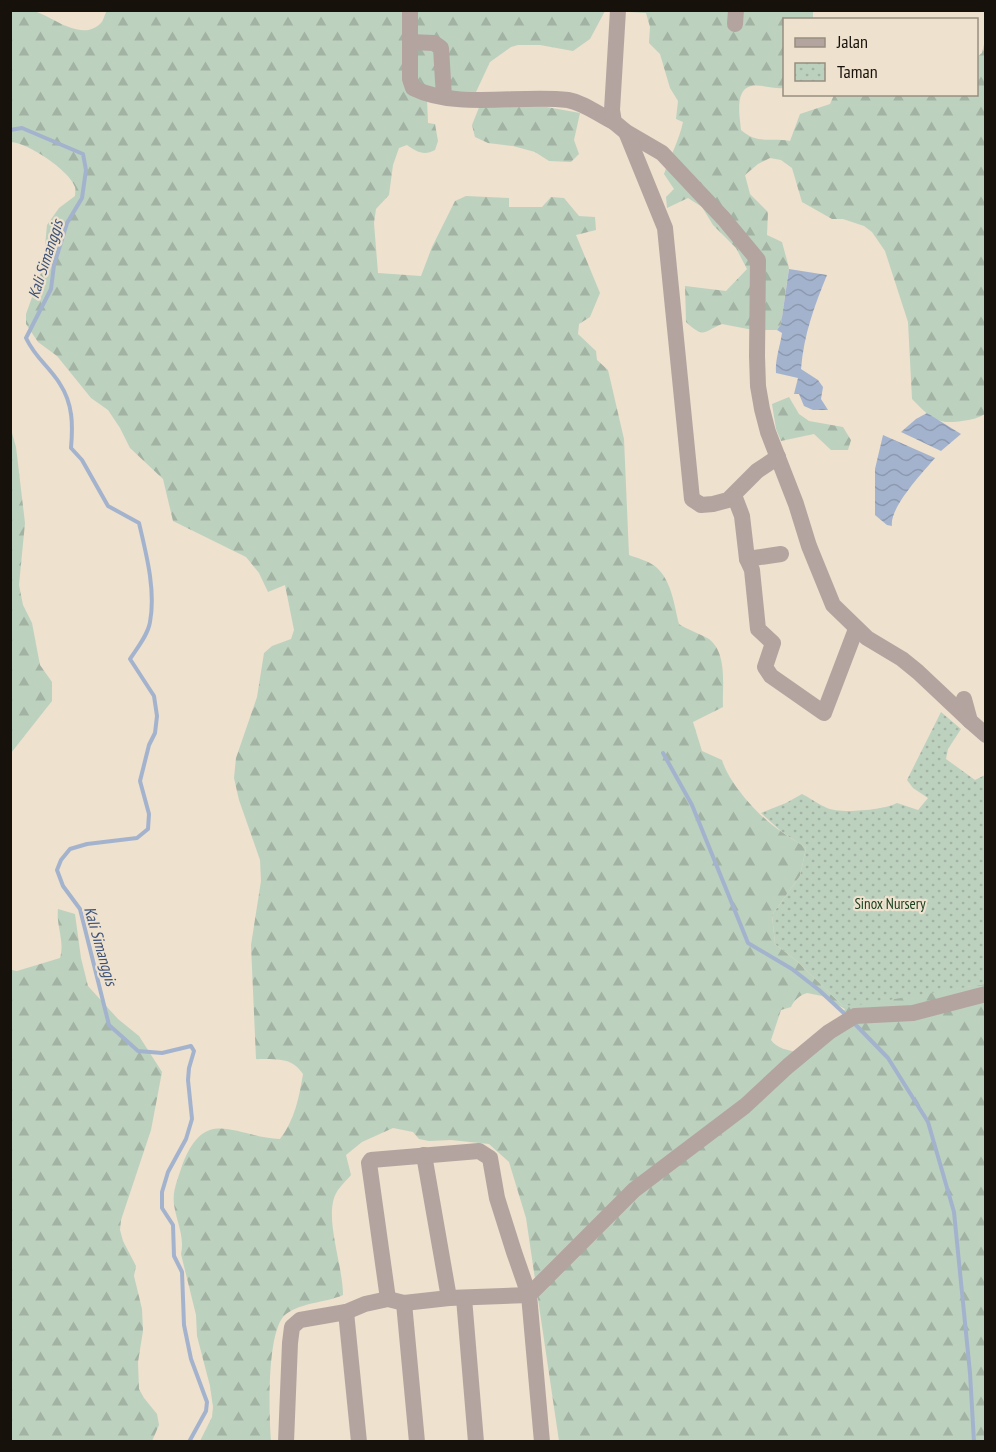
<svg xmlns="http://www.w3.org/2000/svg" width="996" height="1452" font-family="'PT Sans Narrow',sans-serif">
	<defs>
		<pattern id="forest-firs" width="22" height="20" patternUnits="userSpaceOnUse" patternTransform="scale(1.5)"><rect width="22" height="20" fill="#bdd1bf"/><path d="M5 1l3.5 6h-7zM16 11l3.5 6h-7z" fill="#a2b2a3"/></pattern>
		<pattern id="park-dots" width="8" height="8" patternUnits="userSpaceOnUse" patternTransform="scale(1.5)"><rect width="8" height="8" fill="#bdd1bf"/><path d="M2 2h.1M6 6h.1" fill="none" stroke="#a2b2a3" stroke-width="1.8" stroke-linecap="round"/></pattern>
		<pattern id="water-waves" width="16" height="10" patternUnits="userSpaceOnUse" patternTransform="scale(1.5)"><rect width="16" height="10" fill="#a4b3cd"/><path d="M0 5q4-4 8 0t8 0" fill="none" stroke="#8c99af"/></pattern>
	</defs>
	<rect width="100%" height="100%" fill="#eee1ce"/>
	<!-- forest -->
	<g fill="url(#forest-firs)" fill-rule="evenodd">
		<path d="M107,10L605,11L590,39L573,51L540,45H518L511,47L490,62L476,92L427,99L428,123L435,124L438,141L435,150C424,156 417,152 407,145L399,148L393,165L389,195L376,209L374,223L378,273L421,276L432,247L455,201L466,196L509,198V207H542L551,197L564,198L579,216L595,217L596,230L576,235L600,293L590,317L579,324L578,334L596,351L597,360L608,370L624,439L629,555C637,558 649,561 656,567C672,581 674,605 679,624C688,630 701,634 709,639C728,654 722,686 723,707L693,722L702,751L722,760C729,784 761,819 782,832C790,838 798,842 806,848L800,876L772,915L775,944L798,962L843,1006L985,984V1441H559L526,1218L509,1162L489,1144L451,1140L429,1141L419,1139L413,1132L393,1128L362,1142L346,1155L351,1175C345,1182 337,1189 334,1198C326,1223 343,1267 343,1295C325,1303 303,1302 286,1314C266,1329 269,1417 271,1441H200L212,1417L213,1407L210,1386L197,1336L196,1315L181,1254C185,1236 176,1221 174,1204C172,1190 179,1176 183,1163C206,1105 235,1137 280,1139C295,1119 299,1098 303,1074C291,1056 276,1060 256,1059L251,945L261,881L260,860L239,800L234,778L236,758L257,697L264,653L272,646L291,639L294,630L285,585L268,592L259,573L246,557L173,521L163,479L130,448L120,428L108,410L91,398L57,356L38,342L26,324V314L43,267L47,225L59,208L75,196C75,193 76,190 75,187C69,170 28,143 11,142L10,11C17,11 28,9 34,11C52,16 82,43 101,23C103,21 105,14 107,10ZM807,993L822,996L845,1009L840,1018L798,1052C789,1051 776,1048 771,1040L781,1010L791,1007C794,1000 800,995 807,993Z"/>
		<path d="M611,11H813V19L784,20V88C774,89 761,84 751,86C734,90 740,118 741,130C758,145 770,137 790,141L800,114L830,104L834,95L976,94L977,57L982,53L985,40V414C978,418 971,420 962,421C936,425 930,417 912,399L908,322L885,251L872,232L864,226L843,219H832L802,202L792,168L781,160L770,158L758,164L745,175L750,194L768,212L767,235L782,242L789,268L781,324L777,330H753L722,324C702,332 705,339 686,322L685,286L726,291L747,269L736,248L713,225L702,207L688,198L667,208L666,197L674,189L664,174C670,156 679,141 683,122L676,119L678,101L670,88L660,54L649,43L650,27L646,13Z"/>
		<polygon points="480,105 541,106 580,113 574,140 579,154 571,162 549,161 535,152 513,146 488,143 475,137 472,125"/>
		<polygon points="789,397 799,414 809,421 843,427 851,440 848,450 831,450 814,434 781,441 776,429 772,404"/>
		<polygon points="10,426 16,447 25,523 19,585 23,605 32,623 40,665 52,682 52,701 11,753"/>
		<path d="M58,909L75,914L81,958L88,986L118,1019L139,1036L162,1072L151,1130L121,1220L120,1230L123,1241L136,1266L134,1276L142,1309L143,1331L138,1362L139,1389L144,1398L157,1414L159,1425L152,1441H11V970L17,971L60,958C65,941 56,926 58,909Z"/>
	</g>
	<!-- park -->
	<path fill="url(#park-dots)" d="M941,712L961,729L948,749L946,759L975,780L985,775V984L865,1004L843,1006L798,962L775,944L772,915L800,876L806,848L782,832L761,813L786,803L802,794C810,798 818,804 827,808C840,814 884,810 897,803L918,810L928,798L913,788L907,780Z"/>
	<!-- water -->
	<g fill="url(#water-waves)">
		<path d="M789,269L827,275C814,307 804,334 801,369L818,380L823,387L821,399L828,410H813L804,406L799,394H794L798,378L776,373C775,359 780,347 782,333L777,330L781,324Z"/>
		<polygon points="927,413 961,434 941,451 901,432 916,419"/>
		<path d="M883,435L935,458C923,472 889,508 892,526L887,525L875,515V469Z"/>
	</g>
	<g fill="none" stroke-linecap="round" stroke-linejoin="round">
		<!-- stream -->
		<g stroke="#a4b3cd" stroke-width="4">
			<path d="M10,130L22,128L83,154L86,170L82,198L67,223L54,265L51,289L26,338C36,359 49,366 60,384C73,404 73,425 71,448L82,460L108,506L139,523C146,553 156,590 150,622C148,635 137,648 130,659L154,696L157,716L155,733L149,745L140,781L149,814L148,829L137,838L87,844L70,849L61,860L57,870L63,886L80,909L109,1025L138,1051L162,1053L191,1046L194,1051L189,1068L188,1080L192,1119L186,1139L168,1172L162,1192V1208L173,1225L174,1256L182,1272L184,1325L191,1359L207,1402L206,1411L189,1442"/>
			<polyline points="663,753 692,805 748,943 792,969 819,990 847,1016"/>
			<polyline points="852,1021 888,1058 928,1122 954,1212 970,1373 974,1442"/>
		</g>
		<!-- minor -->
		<g stroke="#b3a4a0" stroke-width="16">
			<path d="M410,10V79L413,88C458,110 520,94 568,100C585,103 599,115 614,122"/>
			<polyline points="618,10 612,110 614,122 626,132 662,153 724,219 758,260 757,356 758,386 762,409 768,432 796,504 809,546 833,605 867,638 902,659 918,672 970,721"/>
			<polyline points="735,24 736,10"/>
			<polyline points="410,42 434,43 441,48 444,97"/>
			<polyline points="626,132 665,228 692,499 701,505 713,504 728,500 757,471 778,457"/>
			<polyline points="734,495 742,516 747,559 752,570 758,629 773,643 765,667 771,676 824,713 856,629"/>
			<polyline points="747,559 781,554"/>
			<polyline points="964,699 970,721 986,735"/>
			<polyline points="424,1155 449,1298"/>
			<polyline points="464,1298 476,1442"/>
			<polyline points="388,1299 369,1163 371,1160 479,1151 490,1158 497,1198 514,1252 529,1295 542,1442"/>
			<polyline points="404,1303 417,1442"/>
			<polyline points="346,1312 359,1442"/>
			<polyline points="286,1442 290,1343 292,1327 300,1320 346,1312 365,1304 388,1299 404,1303 449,1298 529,1295 634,1190 745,1106 788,1066 829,1032 855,1016 913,1013 986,994"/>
		</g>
	</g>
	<g text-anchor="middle" stroke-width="4.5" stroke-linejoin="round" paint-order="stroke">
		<!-- park labels -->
		<g font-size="15" fill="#194020" stroke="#eee1ce">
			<text x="890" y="909">Sinox Nursery</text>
		</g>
		<!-- water labels -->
		<g font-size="16" font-style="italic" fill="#3c5279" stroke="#eee1ce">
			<text transform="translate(45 259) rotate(-72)" y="6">Kali Simanggis</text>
			<text transform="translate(101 946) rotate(74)" y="6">Kali Simanggis</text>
		</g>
	</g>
	<!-- border -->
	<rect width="996" height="1452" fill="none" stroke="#16110b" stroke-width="24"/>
	<!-- legend -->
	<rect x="783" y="18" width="195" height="78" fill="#eee1ce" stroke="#988e80" stroke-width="1.5"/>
	<rect x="795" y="38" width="30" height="9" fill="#b3a4a0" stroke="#988e80" stroke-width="1.5"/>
	<text x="837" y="48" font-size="18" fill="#16110b">Jalan</text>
	<rect x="795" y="63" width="30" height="18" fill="url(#park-dots)" stroke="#988e80" stroke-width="1.5"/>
	<text x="837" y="78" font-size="18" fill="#16110b">Taman</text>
</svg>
